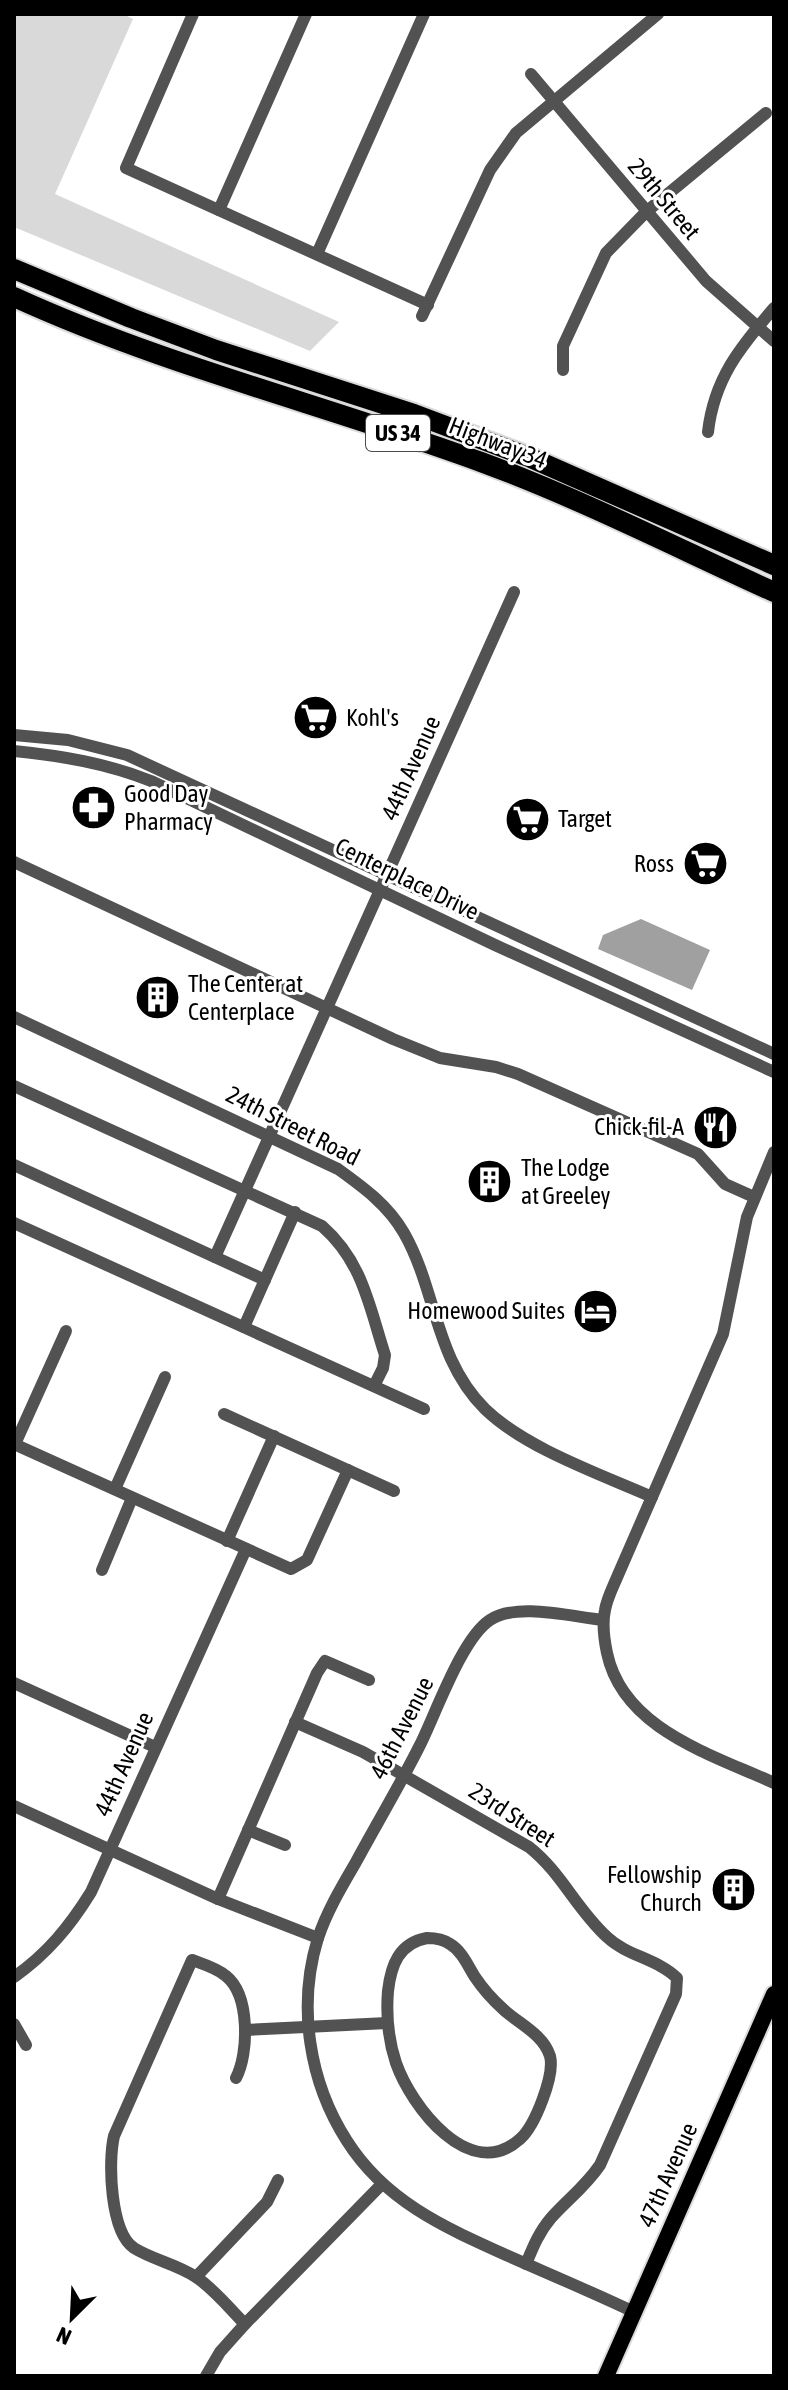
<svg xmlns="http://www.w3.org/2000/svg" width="788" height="2390" font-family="'Asap Condensed',sans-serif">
	<rect width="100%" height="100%" fill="#fff"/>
	<!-- green -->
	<polygon fill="#d9d9d9" points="14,14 123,14 133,19 55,194 339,322 310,351 14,227"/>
	<!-- water -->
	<polygon fill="#a0a0a0" points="641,919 710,950 692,990 598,949 603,935"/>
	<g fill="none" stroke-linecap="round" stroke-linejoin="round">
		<defs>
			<polyline id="major" points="606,2376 774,1994"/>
			<g id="highway">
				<polyline points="14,269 131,318 216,350 414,414 531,458 774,565"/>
				<path d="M14,297C165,366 326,405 481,462C581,499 677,548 774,592"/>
			</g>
		</defs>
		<!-- major casing -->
		<use href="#major" stroke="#dbdbdb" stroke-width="20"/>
		<!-- highway casing -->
		<use href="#highway" stroke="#dbdbdb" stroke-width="24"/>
		<!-- minor -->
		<g stroke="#525252" stroke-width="12">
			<polyline points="193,14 126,168 428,305"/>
			<polyline points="531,74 706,281 774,341"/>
			<polyline points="219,210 306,14"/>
			<polyline points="317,254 424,14"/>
			<polyline points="422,316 490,170 516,133 658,14"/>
			<polyline points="563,370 563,346 606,253 646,212 766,113"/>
			<path d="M708,432C714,379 740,347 774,308"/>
			<polyline points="14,735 68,740 127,755 774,1054"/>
			<path d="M14,751C62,756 106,763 151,781L495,945L774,1072"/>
			<polyline points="14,862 393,1039 440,1058 496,1067 518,1074 698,1154 725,1184 754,1197"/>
			<path d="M14,1017L338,1169C363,1187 388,1205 404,1233C437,1291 434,1358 485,1409C525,1448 600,1474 652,1497"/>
			<path d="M14,1086L322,1226C363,1262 369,1306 385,1355L383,1368L374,1386"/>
			<path d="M774,1152L747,1217L723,1334L618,1575C613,1587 607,1598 605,1610C602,1624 604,1639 607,1653C623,1729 711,1754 774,1783"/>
			<polyline points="14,1165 265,1280"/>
			<polyline points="14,1223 424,1409"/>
			<polyline points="215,1257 514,592"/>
			<polyline points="244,1327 295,1212"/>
			<polyline points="224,1414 394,1491"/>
			<polyline points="14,1444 291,1569 307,1560 348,1470"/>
			<polyline points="15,1444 66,1331"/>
			<polyline points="115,1489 165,1377"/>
			<polyline points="227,1541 274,1436"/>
			<polyline points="102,1570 132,1498"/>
			<path d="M603,1620C572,1617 517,1602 490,1620C462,1638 436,1713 420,1745C400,1785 377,1823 356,1862C342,1886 327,1911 318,1938C297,2006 309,2082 347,2141C385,2201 444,2227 506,2255C549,2274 592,2292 634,2312"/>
			<polyline points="14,1683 155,1747"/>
			<path d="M295,1722L363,1752L529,1847C561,1872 577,1910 607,1937C627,1956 658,1959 677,1978L676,1994L600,2165C585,2187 568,2199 551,2218C539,2232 533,2247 526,2264"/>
			<polyline points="14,1806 218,1899 318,1938"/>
			<polyline points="248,1830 285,1845"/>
			<polyline points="218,1899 317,1673 325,1661 369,1680"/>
			<path d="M427,1938C435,1938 443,1939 450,1944C462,1951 468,1966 475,1977C483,1989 493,2000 503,2009C519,2024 543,2034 550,2056C555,2075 535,2126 520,2139C470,2184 411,2106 396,2063C388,2039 386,2016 388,1991C391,1965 399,1943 427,1938Z"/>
			<path d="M14,1977C47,1954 70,1926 91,1892L246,1549"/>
			<polyline points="14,2024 26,2045"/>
			<polyline points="245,2030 387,2023"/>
			<path d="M236,2078C249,2053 250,1995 226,1976C217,1968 203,1964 192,1960L114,2136C108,2161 110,2232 134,2248C153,2260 177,2264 196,2277C214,2289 230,2309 245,2324"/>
			<polyline points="196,2277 267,2202 278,2180"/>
			<polyline points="206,2376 220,2352 245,2324 382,2184"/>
		</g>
		<!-- major -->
		<use href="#major" stroke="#000" stroke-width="16"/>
		<!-- highway -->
		<use href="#highway" stroke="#000" stroke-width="20"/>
	</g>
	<!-- icons -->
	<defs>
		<symbol id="supermarket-disc" viewBox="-11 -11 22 22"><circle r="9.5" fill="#000" stroke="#fff"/><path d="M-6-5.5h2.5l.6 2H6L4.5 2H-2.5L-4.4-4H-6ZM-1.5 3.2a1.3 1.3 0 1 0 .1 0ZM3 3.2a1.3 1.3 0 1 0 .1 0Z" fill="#fff"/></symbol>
		<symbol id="pharmacy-disc" viewBox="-11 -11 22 22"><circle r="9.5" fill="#000" stroke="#fff"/><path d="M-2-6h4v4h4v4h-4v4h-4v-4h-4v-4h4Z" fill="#fff"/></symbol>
		<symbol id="building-disc" viewBox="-11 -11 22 22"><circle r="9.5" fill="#000" stroke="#fff"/><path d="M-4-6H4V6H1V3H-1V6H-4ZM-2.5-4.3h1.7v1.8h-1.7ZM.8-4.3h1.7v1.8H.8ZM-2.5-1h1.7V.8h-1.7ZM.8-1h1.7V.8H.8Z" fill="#fff"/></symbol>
		<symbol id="restaurant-disc" viewBox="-11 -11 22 22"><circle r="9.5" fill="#000" stroke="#fff"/><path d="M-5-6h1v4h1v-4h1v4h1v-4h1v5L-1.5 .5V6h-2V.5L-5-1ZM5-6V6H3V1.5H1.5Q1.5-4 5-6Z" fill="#fff"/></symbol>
		<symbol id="hotel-disc" viewBox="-11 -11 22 22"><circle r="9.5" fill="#000" stroke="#fff"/><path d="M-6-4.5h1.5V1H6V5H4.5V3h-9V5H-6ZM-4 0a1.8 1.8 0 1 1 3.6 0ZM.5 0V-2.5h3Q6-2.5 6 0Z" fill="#fff"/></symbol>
	</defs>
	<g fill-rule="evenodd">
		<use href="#supermarket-disc" x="290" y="692" width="51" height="51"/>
		<use href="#pharmacy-disc" x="68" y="782" width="51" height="51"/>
		<use href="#supermarket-disc" x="502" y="794" width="51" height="51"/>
		<use href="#supermarket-disc" x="680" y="838" width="51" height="51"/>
		<use href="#building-disc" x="132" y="972" width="51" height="51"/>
		<use href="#restaurant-disc" x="690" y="1102" width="51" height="51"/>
		<use href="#building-disc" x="464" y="1156" width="51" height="51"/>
		<use href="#hotel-disc" x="570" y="1286" width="51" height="51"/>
		<use href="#building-disc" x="708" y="1864" width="51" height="51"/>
	</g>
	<g text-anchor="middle" stroke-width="6" stroke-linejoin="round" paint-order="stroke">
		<!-- shield labels -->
		<rect fill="#fff" stroke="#4c4c4c" stroke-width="2" x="366" y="415" width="64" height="36" rx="6"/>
		<g font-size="22" font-weight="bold" fill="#000">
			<text x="398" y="441">US 34</text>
		</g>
		<!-- street labels -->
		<g font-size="24" fill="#000" stroke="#fff">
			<text transform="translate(664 199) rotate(50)" y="8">29th Street</text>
			<text transform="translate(498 443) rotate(21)" y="8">Highway 34</text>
			<text transform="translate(411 768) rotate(-66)" y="8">44th Avenue</text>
			<text transform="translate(407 879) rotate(26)" y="8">Centerplace Drive</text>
			<text transform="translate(293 1126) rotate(27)" y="8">24th Street Road</text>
			<text transform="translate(402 1728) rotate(-63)" y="8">46th Avenue</text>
			<text transform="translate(124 1764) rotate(-66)" y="8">44th Avenue</text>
			<text transform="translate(512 1815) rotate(33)" y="8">23rd Street</text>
			<text transform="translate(668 2175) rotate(-66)" y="8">47th Avenue</text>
		</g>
		<!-- poi labels -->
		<g font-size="24" fill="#000" stroke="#fff" text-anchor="start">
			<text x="346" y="726">Kohl's</text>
			<text x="124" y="802">Good Day<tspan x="124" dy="28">Pharmacy</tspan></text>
			<text x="558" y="827">Target</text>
			<text x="674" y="872" text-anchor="end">Ross</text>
			<text x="188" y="992">The Center at<tspan x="188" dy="28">Centerplace</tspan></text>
			<text x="684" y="1135" text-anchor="end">Chick-fil-A</text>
			<text x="521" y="1176">The Lodge<tspan x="521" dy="28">at Greeley</tspan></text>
			<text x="565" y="1319" text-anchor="end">Homewood Suites</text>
			<text x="702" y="1883" text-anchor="end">Fellowship<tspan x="702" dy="28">Church</tspan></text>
		</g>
	</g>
	<!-- border -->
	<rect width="788" height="2390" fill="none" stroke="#000000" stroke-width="32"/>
	<!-- north arrow -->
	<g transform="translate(72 2318) rotate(204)" stroke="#ffffff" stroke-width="6" paint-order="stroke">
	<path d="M0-6L14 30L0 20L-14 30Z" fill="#000000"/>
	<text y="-12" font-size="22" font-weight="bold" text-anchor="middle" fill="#000000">N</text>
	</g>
</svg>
